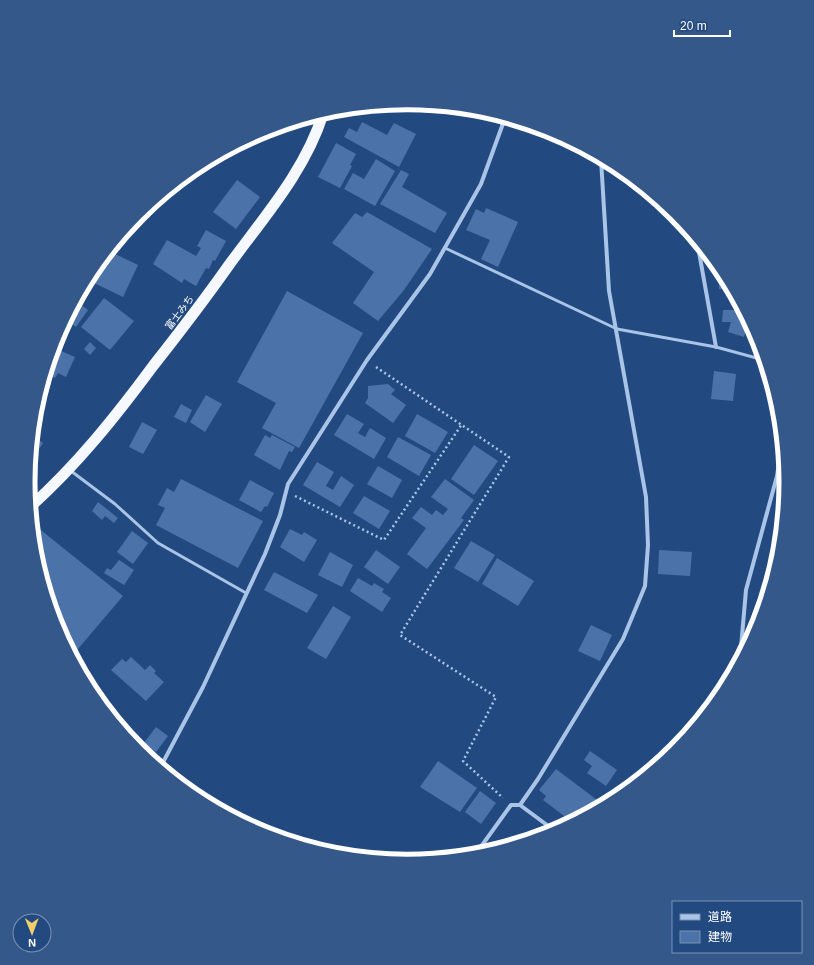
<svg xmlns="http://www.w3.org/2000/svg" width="814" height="965" font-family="Arial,'Noto Sans JP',sans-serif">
	<rect width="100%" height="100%" fill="#234a80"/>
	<!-- building -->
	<g fill="#4b73a9">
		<polygon points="362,122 387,135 394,123 416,134 399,167 344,137 349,128 357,132"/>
		<polygon points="258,135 253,146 244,142"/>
		<polygon points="336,143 356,154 350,165 352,166 340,188 318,177"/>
		<polygon points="376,159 395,171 375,206 344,189 353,173 364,179"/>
		<polygon points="401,170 409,174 402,187 447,213 435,233 380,204"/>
		<polygon points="237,180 260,197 236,229 213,212"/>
		<polygon points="486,208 518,222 498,267 481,259 490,240 466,230 476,209 484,213"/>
		<polygon points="367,212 432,249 404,290 378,321 353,303 374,272 332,243 355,213 362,217"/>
		<polygon points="206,230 226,241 215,261 213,260 209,269 206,268 196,286 184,279 182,283 153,264 167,240 196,256 201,248 197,246"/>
		<polygon points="109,251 138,265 123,297 88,280"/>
		<polygon points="719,269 722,272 732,290 719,289"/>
		<polygon points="287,291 363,333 299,448 262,428 276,403 237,382"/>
		<polygon points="104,298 134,321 110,350 81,327"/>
		<polygon points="76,301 88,310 76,327 66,320"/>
		<polygon points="723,310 743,310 748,321 744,337 728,332 731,322 722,322"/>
		<polygon points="90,342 96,348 90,355 84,349"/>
		<polygon points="54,348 75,357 66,377 58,373 55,378 46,373"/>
		<polygon points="714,371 736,374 733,401 711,399"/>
		<polygon points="388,384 395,390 391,394 406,405 393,423 365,403 368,398 368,386"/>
		<polygon points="206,395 222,404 205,432 190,422"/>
		<polygon points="181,404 192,410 186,423 174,417"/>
		<polygon points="347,414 364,424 358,433 365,437 370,428 386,438 374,459 334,435"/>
		<polygon points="417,414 448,432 435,453 405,436"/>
		<polygon points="142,422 157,430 143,454 129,447"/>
		<polygon points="265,435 270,438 272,435 295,447 292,452 289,451 280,470 254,455"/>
		<polygon points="33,436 43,443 30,463 32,443"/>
		<polygon points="398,437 431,455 419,476 387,457"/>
		<polygon points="474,445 498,461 474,495 451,479"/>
		<polygon points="317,462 334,472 326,486 333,490 341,476 354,485 340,507 303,485"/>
		<polygon points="378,466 402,480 392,498 367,484"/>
		<polygon points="181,479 263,521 238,568 156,525 165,508 158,505 167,488 174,492"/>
		<polygon points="445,479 474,500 461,518 464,520 427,569 407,554 426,528 412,518 421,507 432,515 436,510 443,515 448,509 431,497"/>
		<polygon points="250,480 274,493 267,507 265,506 261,512 239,500"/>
		<polygon points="364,496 390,511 379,529 353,513"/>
		<polygon points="98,502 118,518 114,523 105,516 102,520 92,511"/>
		<polygon points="37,527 123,596 72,656 57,627 35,556 33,531"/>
		<polygon points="290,529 302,535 304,532 317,540 304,562 280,547"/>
		<polygon points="132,531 148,543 133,564 117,552"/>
		<polygon points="471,541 495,555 478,582 454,568"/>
		<polygon points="376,550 400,567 388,584 364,567"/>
		<polygon points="659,550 692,552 690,576 658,574"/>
		<polygon points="330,552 353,565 342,587 318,575"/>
		<polygon points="497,558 534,581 518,606 482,584"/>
		<polygon points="119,560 134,570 124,585 104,573 107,568 111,570"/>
		<polygon points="274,572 318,595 307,613 264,590"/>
		<polygon points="358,578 372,586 374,583 384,589 382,592 391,598 382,612 350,591"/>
		<polygon points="333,606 351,617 326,659 307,648"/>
		<polygon points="591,625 612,635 600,661 578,651"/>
		<polygon points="131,657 145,670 150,665 156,671 154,673 164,682 146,701 111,670 122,659 126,662"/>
		<polygon points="156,727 168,736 156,752 144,743"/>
		<polygon points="590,751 617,770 606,786 587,773 592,766 584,760"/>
		<polygon points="438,761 477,788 460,812 420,787"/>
		<polygon points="556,769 597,800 587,814 572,822 543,800 546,796 539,790"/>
		<polygon points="480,791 496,803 481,824 465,812"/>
	</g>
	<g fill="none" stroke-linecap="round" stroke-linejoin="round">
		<!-- path -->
		<g stroke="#a9c4e7" stroke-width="2.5" stroke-dasharray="2 3" stroke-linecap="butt">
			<polyline points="376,367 509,457 400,635 496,697 463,761 503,798"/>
			<polyline points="295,496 384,540 462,424"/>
		</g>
		<!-- service -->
		<g stroke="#a9c4e7" stroke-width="3">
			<polyline points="445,248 617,329 716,347 764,360"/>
			<polyline points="71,471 115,504 158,543 246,593"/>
		</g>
		<!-- minor -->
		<g stroke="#a9c4e7" stroke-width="4">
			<polyline points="697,241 716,347"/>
			<polyline points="740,659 746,590 777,476 782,444"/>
			<polyline points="160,768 203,687 265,554 280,515 288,484 367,360 430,274 481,184 505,118"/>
			<polyline points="520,805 538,779 623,639 645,586 648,545 646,497 609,291 601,159"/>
			<polyline points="475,855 511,805 520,805 555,831"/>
		</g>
		<!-- trunk -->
		<path stroke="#f5f8fe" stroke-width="11" d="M30,507C77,465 116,416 153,366C179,333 205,299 229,265C264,217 305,171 323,114"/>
	</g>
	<g text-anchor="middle" stroke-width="3" stroke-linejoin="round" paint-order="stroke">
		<!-- street labels -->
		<g font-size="10" fill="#fff" stroke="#234a80">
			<text transform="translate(179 312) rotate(-53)" y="4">富士みち</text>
		</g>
	</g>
	<!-- crop -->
	<path d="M0 0H814V965H0ZM35 482a372 372 0 1 1 744 0a372 372 0 1 1-744 0Z" fill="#35588a" fill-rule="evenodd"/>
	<path fill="none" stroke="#fff" stroke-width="5" d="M35 482a372 372 0 1 1 744 0a372 372 0 1 1-744 0Z"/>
	<!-- legend -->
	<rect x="672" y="901" width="130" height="52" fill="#234a80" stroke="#7b92b3"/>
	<rect x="680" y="914" width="20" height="6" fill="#a9c4e7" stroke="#7b92b3"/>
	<text x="708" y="921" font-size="12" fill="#ffffff">道路</text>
	<rect x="680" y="931" width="20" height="12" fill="#4b73a9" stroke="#7b92b3"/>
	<text x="708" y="941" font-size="12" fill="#ffffff">建物</text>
	<!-- north arrow -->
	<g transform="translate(32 933) rotate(179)"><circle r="19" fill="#234a80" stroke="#7b92b3"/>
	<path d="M0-3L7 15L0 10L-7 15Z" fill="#f2ce6c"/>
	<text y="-6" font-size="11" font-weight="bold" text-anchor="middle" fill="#ffffff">N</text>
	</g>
	<!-- scale -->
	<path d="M674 30v6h56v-6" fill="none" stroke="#ffffff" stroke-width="2"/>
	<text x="680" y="30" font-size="12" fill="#ffffff" stroke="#234a80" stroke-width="3" paint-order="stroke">20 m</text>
</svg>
